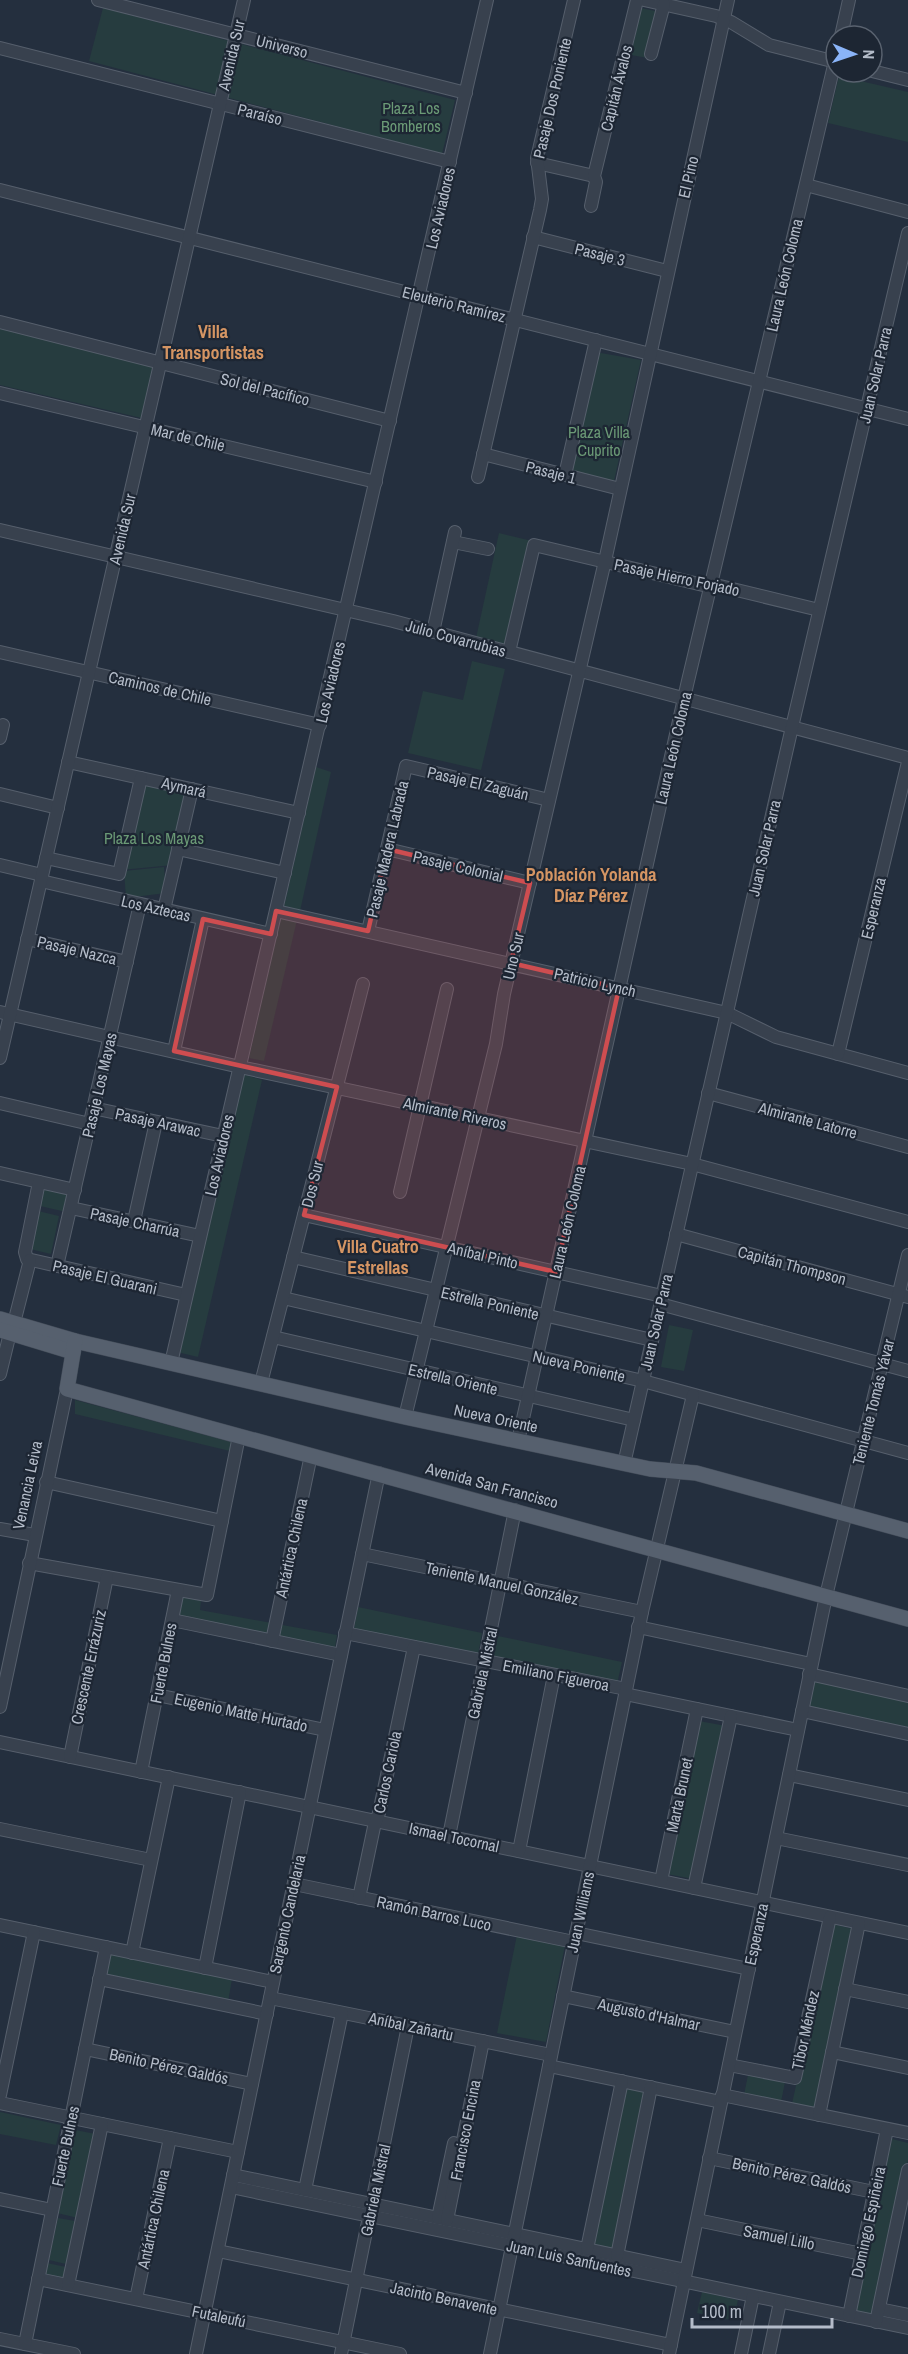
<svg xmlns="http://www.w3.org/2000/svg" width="908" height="2354" font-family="'Archivo Narrow',sans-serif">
	<rect width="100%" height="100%" fill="#242f3e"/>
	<!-- green -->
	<g fill="#263c3f">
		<polygon points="103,8 455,100 442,154 89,61"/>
		<polygon points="641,8 660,12 648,58 631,55"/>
		<polygon points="839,76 908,92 908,142 828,123"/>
		<polygon points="0,326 158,366 146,419 0,385"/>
		<polygon points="595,352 641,360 614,481 571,472"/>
		<polygon points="499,533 532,541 509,645 476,638"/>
		<polygon points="472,661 505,669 481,770 408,753 423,691 463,700"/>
		<polygon points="316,767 331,772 300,911 284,907"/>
		<polygon points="142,780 190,791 173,865 121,870"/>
		<polygon points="164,867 166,893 126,898 124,871"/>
		<polygon points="281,916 297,920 264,1061 249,1058"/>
		<polygon points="242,1074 262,1080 198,1357 177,1352"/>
		<polygon points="45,1188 70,1193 66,1212 40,1206"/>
		<polygon points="38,1211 59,1216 51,1254 30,1249"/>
		<polygon points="669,1325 693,1330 684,1371 661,1367"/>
		<polygon points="75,1400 232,1442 230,1451 75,1414"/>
		<polygon points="182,1596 201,1600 200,1610 337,1635 335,1647 178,1619"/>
		<polygon points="358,1607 482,1633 478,1655 354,1629"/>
		<polygon points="498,1636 622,1662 617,1684 493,1658"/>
		<polygon points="815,1680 908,1698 908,1727 809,1708"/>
		<polygon points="699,1721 726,1726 693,1879 667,1874"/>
		<polygon points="832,1924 853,1929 814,2113 791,2108"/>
		<polygon points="517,1935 565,1945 546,2042 497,2033"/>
		<polygon points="110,1954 232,1979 228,2002 105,1977"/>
		<polygon points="748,2075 785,2082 781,2102 744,2095"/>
		<polygon points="625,2085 649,2090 615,2249 592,2244"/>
		<polygon points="0,2112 61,2125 56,2145 0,2134"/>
		<polygon points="75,2130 96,2134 78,2218 57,2213"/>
		<polygon points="892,2139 908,2143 908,2160 874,2316 854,2312"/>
		<polygon points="58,2218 75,2221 66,2264 49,2260"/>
		<polygon points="47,2263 66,2267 63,2282 44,2278"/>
		<polygon points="702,2292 738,2300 733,2320 697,2313"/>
	</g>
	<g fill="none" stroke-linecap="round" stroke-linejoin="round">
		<defs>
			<g id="minor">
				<polyline points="98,0 466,93"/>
				<polyline points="644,0 716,16 731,22 769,45 836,62"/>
				<polyline points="841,36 849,0"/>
				<polyline points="0,48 450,162"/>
				<polyline points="651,54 664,4"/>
				<polyline points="872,71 908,80"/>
				<polyline points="537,163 594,176"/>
				<polyline points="806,185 908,212"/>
				<polyline points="0,190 908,419"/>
				<polyline points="591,206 596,182 594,176 637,0"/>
				<polyline points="533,237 667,271"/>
				<polyline points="0,322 390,421"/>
				<polyline points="0,393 376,482"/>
				<polyline points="483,454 620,489"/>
				<polyline points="565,475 596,340"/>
				<polyline points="478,477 540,210 542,199 537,158 574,0"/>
				<polyline points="0,530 393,621 908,758"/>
				<polyline points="453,542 488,549"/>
				<polyline points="433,632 455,532"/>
				<polyline points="0,652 320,725"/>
				<polyline points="509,652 534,545 703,585 720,586 819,610"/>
				<polyline points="0,738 3,725"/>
				<polyline points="68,762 299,813"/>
				<polyline points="0,794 58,808"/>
				<polyline points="178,849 285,873"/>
				<polyline points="387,849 530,883"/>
				<polyline points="46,858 119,874 141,778"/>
				<polyline points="0,865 42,875"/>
				<polyline points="41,881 271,934"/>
				<polyline points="164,910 192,789"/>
				<polyline points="276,911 727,1013 776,1037 908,1073"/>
				<polyline points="368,931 406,766 549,800"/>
				<polyline points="27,939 127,962"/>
				<polyline points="0,1012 240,1067 692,1164 908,1222"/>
				<polyline points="174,1051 203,919"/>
				<polyline points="838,1054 908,762"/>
				<polyline points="0,1058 244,0"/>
				<polyline points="708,1093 908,1147"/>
				<polyline points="0,1103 90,1124"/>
				<polyline points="93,1108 223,1136"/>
				<polyline points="0,1173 75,1190"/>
				<polyline points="39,1182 25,1252 27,1259 186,1295"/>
				<polyline points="400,1192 447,989"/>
				<polyline points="71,1208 200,1236"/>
				<polyline points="304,1215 662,1296"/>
				<polyline points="134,1221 156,1122"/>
				<polyline points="676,1234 908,1297"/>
				<polyline points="293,1257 652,1340"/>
				<polyline points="57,1266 140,904"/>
				<polyline points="283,1298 643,1381 908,1453"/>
				<polyline points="660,1304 908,1371"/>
				<polyline points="14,1323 30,1260"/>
				<polyline points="273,1337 634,1420"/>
				<polyline points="171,1363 487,0"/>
				<polyline points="0,1374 10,1333"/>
				<polyline points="261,1383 363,984"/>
				<polyline points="405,1417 496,1044 504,994 605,561 728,0"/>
				<polyline points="518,1441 687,685 836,57"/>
				<polyline points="624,1464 792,727 908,233"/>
				<polyline points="46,1482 222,1521"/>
				<polyline points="0,1529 35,1535"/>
				<polyline points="362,1554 642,1612"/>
				<polyline points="29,1563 207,1595 239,1436"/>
				<polyline points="172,1620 341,1655"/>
				<polyline points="638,1627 811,1664"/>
				<polyline points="345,1633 626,1689"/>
				<polyline points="272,1641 311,1455"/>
				<polyline points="809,1674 908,1696"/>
				<polyline points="625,1694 798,1730"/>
				<polyline points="157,1695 325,1730"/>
				<polyline points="0,1707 67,1389"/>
				<polyline points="802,1711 908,1734"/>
				<polyline points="0,1742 908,1933"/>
				<polyline points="70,1757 107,1577"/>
				<polyline points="141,1772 178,1590"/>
				<polyline points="789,1775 908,1800"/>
				<polyline points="0,1829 151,1860"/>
				<polyline points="449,1836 515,1510"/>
				<polyline points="776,1838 908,1865"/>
				<polyline points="519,1851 554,1675"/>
				<polyline points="661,1881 697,1709"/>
				<polyline points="294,1884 574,1942"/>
				<polyline points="694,1888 731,1716"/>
				<polyline points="359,1898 374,1827 379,1813 414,1647"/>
				<polyline points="0,1925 273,1982"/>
				<polyline points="576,1933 749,1969"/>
				<polyline points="132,1953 169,1777"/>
				<polyline points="205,1968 240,1792"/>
				<polyline points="99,1979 267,2014"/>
				<polyline points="845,1989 908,2002"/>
				<polyline points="563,1996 735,2032"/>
				<polyline points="270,1998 551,2055"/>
				<polyline points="85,2049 252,2084"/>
				<polyline points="832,2052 908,2068"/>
				<polyline points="729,2065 795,2078 830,1917"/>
				<polyline points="549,2066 721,2102"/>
				<polyline points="0,2095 34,1932"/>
				<polyline points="722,2095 908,2133"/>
				<polyline points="0,2103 238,2152"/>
				<polyline points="819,2115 859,1923"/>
				<polyline points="709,2158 874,2192"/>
				<polyline points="233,2175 686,2270"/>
				<polyline points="231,2187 908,2328"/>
				<polyline points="305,2190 342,2013"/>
				<polyline points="0,2199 52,2210"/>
				<polyline points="438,2218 454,2143"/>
				<polyline points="447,2220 483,2041"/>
				<polyline points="697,2220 862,2254"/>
				<polyline points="587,2249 622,2081"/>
				<polyline points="218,2251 671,2345"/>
				<polyline points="617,2256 651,2087"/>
				<polyline points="38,2279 400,2354"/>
				<polyline points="68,2285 102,2124"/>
				<polyline points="136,2299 170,2138"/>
				<polyline points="879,2309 908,2315"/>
				<polyline points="849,2316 887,2129"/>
				<polyline points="876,2322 908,2170"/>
				<polyline points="0,2339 74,2354"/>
				<polyline points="25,2344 106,1947"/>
				<polyline points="196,2354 379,1473"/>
				<polyline points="341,2354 408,2026"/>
				<polyline points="490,2354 642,1612 693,1395"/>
				<polyline points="669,2354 826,1596 908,1255"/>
				<polyline points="741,2354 753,2296"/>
				<polyline points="769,2354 780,2302"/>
			</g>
			<g id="major">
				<polyline points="0,1319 75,1341 405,1417 650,1469 696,1473 908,1531"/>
				<polyline points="0,1330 73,1352"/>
				<polyline points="75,1341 67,1389 908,1619"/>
			</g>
		</defs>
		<!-- minor casing -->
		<use href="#minor" stroke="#565f6c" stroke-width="14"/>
		<!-- major casing -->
		<use href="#major" stroke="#414a57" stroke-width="16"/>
		<!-- minor -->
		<use href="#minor" stroke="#38414e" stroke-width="12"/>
		<!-- major -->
		<use href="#major" stroke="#56606e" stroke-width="15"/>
	</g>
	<!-- marked area -->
	<path fill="#ce4d50" fill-opacity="0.2" stroke="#ce4d50" stroke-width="4.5" stroke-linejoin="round" d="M387,849L530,883L511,963L619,988L556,1272L304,1215L337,1087L174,1051L203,919L271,934L276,911L368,931Z"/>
	<g text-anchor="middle" stroke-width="4.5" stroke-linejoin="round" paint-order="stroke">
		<!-- street labels -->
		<g font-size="16" fill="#b4bcc9" stroke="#1d2633">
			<text transform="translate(282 46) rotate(14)" y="6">Universo</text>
			<text transform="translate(231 55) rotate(-77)" y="6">Avenida Sur</text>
			<text transform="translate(616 88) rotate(-76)" y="6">Capitán Ávalos</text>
			<text transform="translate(552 98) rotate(-77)" y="6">Pasaje Dos Poniente</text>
			<text transform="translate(260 114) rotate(14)" y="6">Paraíso</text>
			<text transform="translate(688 177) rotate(-77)" y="6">El Pino</text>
			<text transform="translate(440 208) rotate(-77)" y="6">Los Aviadores</text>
			<text transform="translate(600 254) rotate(14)" y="6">Pasaje 3</text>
			<text transform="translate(784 275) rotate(-77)" y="6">Laura León Coloma</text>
			<text transform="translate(454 304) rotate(14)" y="6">Eleuterio Ramírez</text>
			<text transform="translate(875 375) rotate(-77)" y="6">Juan Solar Parra</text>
			<text transform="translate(265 389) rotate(14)" y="6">Sol del Pacífico</text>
			<text transform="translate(188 437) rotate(13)" y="6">Mar de Chile</text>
			<text transform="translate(551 472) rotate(14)" y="6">Pasaje 1</text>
			<text transform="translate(122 529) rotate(-77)" y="6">Avenida Sur</text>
			<text transform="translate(677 577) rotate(12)" y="6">Pasaje Hierro Forjado</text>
			<text transform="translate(456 638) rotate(15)" y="6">Julio Covarrubias</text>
			<text transform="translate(330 682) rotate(-77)" y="6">Los Aviadores</text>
			<text transform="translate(160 688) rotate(13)" y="6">Caminos de Chile</text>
			<text transform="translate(673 748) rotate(-77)" y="6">Laura León Coloma</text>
			<text transform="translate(478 783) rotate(13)" y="6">Pasaje El Zaguán</text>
			<text transform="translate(184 787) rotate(13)" y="6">Aymará</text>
			<text transform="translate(764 848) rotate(-77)" y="6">Juan Solar Parra</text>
			<text transform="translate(387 849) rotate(-77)" y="6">Pasaje Madera Labrada</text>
			<text transform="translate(458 866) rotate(13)" y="6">Pasaje Colonial</text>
			<text transform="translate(156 908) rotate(13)" y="6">Los Aztecas</text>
			<text transform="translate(873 908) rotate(-77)" y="6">Esperanza</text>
			<text transform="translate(77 950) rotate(13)" y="6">Pasaje Nazca</text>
			<text transform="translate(513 956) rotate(-77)" y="6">Uno Sur</text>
			<text transform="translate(595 982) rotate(13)" y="6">Patricio Lynch</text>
			<text transform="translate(99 1085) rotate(-77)" y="6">Pasaje Los Mayas</text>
			<text transform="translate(455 1113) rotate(12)" y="6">Almirante Riveros</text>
			<text transform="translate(808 1120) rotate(15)" y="6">Almirante Latorre</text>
			<text transform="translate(158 1122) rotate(12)" y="6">Pasaje Arawac</text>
			<text transform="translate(219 1155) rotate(-77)" y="6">Los Aviadores</text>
			<text transform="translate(312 1184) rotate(-76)" y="6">Dos Sur</text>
			<text transform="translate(135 1222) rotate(12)" y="6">Pasaje Charrúa</text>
			<text transform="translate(567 1222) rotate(-77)" y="6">Laura León Coloma</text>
			<text transform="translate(483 1255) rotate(13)" y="6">Aníbal Pinto</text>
			<text transform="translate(792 1265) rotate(15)" y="6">Capitán Thompson</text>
			<text transform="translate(105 1277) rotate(13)" y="6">Pasaje El Guarani</text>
			<text transform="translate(490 1303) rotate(13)" y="6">Estrella Poniente</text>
			<text transform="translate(656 1322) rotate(-77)" y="6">Juan Solar Parra</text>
			<text transform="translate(579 1366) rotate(13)" y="6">Nueva Poniente</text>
			<text transform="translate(453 1379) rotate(13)" y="6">Estrella Oriente</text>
			<text transform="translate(873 1402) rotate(-76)" y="6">Teniente Tomás Yávar</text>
			<text transform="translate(496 1418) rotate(12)" y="6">Nueva Oriente</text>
			<text transform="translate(27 1485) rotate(-78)" y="6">Venancia Leiva</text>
			<text transform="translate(492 1485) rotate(15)" y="6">Avenida San Francisco</text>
			<text transform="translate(291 1548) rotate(-78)" y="6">Antártica Chilena</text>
			<text transform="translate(502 1583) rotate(12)" y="6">Teniente Manuel González</text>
			<text transform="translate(163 1663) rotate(-79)" y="6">Fuerte Bulnes</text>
			<text transform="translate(88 1667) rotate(-78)" y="6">Crescente Errázuriz</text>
			<text transform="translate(482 1673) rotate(-78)" y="6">Gabriela Mistral</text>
			<text transform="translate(556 1675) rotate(11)" y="6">Emiliano Figueroa</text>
			<text transform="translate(241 1712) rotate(12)" y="6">Eugenio Matte Hurtado</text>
			<text transform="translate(387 1772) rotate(-78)" y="6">Carlos Cariola</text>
			<text transform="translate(679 1795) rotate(-78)" y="6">Marta Brunet</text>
			<text transform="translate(454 1837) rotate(12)" y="6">Ismael Tocornal</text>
			<text transform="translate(580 1912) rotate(-78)" y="6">Juan Williams</text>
			<text transform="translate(434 1913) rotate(12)" y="6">Ramón Barros Luco</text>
			<text transform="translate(287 1914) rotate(-78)" y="6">Sargento Candelaria</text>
			<text transform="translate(756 1934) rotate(-78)" y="6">Esperanza</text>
			<text transform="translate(649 2014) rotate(12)" y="6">Augusto d'Halmar</text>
			<text transform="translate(411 2026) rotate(12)" y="6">Aníbal Zañartu</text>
			<text transform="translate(805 2030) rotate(-78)" y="6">Tibor Méndez</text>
			<text transform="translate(169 2066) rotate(12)" y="6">Benito Pérez Galdós</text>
			<text transform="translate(465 2130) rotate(-79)" y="6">Francisco Encina</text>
			<text transform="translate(65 2146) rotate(-78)" y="6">Fuerte Bulnes</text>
			<text transform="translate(792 2175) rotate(12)" y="6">Benito Pérez Galdós</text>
			<text transform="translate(375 2190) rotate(-78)" y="6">Gabriela Mistral</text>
			<text transform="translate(153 2219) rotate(-78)" y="6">Antártica Chilena</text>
			<text transform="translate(868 2222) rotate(-78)" y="6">Domingo Espiñeira</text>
			<text transform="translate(779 2237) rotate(11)" y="6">Samuel Lillo</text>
			<text transform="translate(569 2258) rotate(12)" y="6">Juan Luis Sanfuentes</text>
			<text transform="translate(444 2298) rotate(12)" y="6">Jacinto Benavente</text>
			<text transform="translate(219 2316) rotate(12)" y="6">Futaleufú</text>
		</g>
		<!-- park labels -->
		<g font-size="16" fill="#6b9a76" stroke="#1d2633">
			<text x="411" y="114">Plaza Los<tspan x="411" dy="18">Bomberos</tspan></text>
			<text x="599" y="438">Plaza Villa<tspan x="599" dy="18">Cuprito</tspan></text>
			<text x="154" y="844">Plaza Los Mayas</text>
		</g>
		<!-- neighbourhood labels -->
		<g font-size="18" font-weight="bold" fill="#d59563" stroke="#1d2633">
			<text x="213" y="338">Villa<tspan x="213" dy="21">Transportistas</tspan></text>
			<text x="591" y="881">Población Yolanda<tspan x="591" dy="21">Díaz Pérez</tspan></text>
			<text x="378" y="1253">Villa Cuatro<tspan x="378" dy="21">Estrellas</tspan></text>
		</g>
	</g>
	<!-- north arrow -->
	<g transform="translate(854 54) rotate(92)"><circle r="28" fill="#1d2633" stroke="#59626f" stroke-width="1.5"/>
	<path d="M0-4.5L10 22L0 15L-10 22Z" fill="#8ab4f8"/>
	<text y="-9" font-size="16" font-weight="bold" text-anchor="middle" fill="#b4bcc9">N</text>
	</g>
	<!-- scale -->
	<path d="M692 2318v9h140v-9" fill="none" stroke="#b4bcc9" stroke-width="3"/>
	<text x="701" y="2318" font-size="18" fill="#b4bcc9" stroke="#1d2633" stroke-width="4.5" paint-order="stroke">100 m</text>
</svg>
